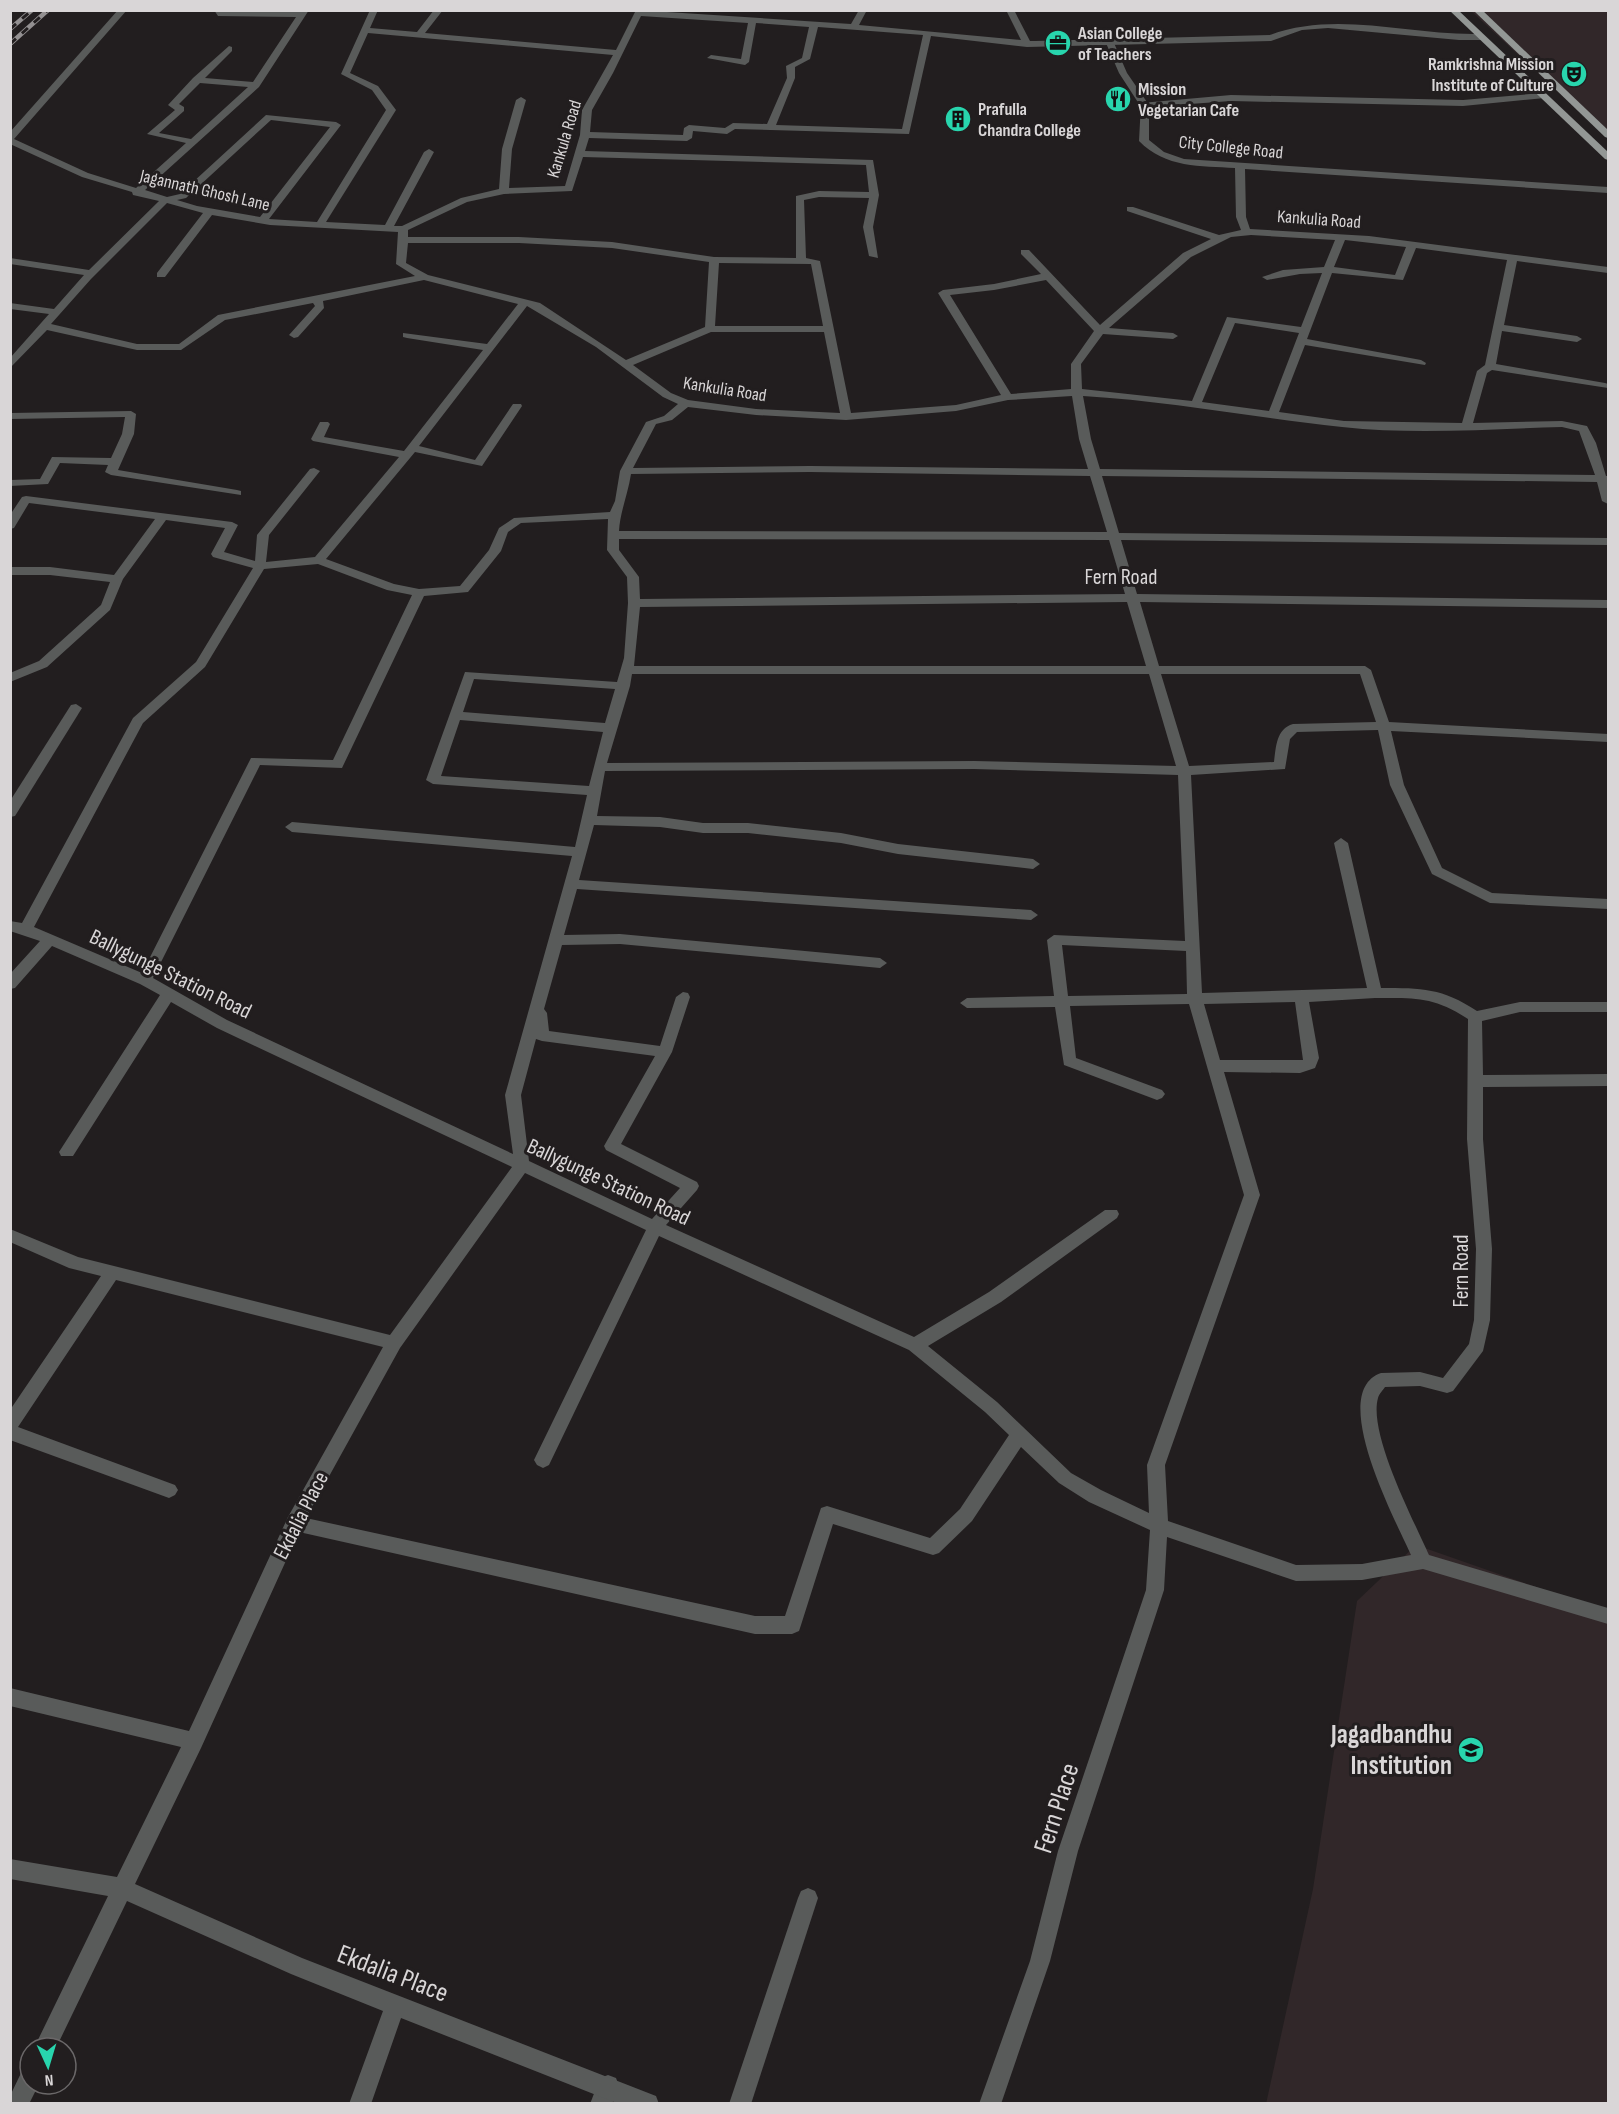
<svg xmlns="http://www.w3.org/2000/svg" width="1619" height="2114" font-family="'Sofia Sans Condensed',sans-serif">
	<rect width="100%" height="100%" fill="#221e1f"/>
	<!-- built -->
	<g fill="#312729">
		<polygon points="1471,11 1608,11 1608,138"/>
		<polygon points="1416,1545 1608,1612 1608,2103 1266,2104 1313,1889 1357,1601"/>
	</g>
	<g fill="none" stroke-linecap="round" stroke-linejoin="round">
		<!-- lane -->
		<g fill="#595b5a" fill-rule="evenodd">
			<polygon points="1110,40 1114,43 1127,73 1149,105 1147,107 1141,107 1119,73 1106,43"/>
			<polygon points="608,2075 616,2078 619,2086 612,2104 590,2104 600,2078"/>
		</g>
		<!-- street -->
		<g fill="#595b5a" fill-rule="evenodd">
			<path d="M118,10H127L14,139L88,173L136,188L186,143L147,134L175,110L168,105L193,78L229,46L232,47V51L205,78L253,82L296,17L218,16L214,10H309L259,87L145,190L167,197L180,194L266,115L336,122L341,125L269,219L317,222L386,110L372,90L341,74L370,10H378L370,28L417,32L434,10H443L425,33L616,50L636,10L851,24L859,10H867L859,25L1021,40L1006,10H1014L1030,41H1035L1270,35C1338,10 1410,36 1481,34L1485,37L1481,40H1459L1328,28L1302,30L1271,41L1027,47L931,36L909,134L735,129L727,134L693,131L692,138L687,141L589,138L585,151L873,160L879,195L873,227L878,258L869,256L863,227L869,198L819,197L804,200L806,258L820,261L851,413L956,405L1001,395L938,293L943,290L994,284L1041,274L1021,254V250H1029L1100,325L1183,253L1211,239L1127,211V207H1133L1219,235L1241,230L1236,217L1235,168C1201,166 1165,168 1139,141L1141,103L1231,95L1463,100L1542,93L1545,94V98L1463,106L1231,101L1149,107V140L1164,152L1184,159L1608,187V193L1245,169L1246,217L1250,229L1369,236L1608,267V273L1517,261L1504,325L1577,336L1582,339L1577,342L1502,331L1496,364L1605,383L1608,384V388L1492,370L1487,373L1473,423L1562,421L1587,426L1596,443L1606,476H1608V504L1602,501L1597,482L1102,476L1119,533L1608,538V545L1121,540L1137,594L1608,600V608L1140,602L1159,666H1365L1371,670L1389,722L1608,734V742L1391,731L1404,785L1442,868L1492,893L1608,899V909L1490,903L1432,874L1390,785L1378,730L1297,732L1290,739L1285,769L1191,775L1202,993L1367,988L1334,843L1341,838L1348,843L1381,988C1422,988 1442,988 1477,1011L1520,1002H1608V1012H1520L1482,1021L1483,1075L1608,1074V1086L1483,1087V1139L1492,1249L1490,1320L1483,1351L1453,1391L1447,1393L1420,1386L1385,1387C1383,1390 1379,1394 1378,1398C1368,1434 1414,1521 1429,1555L1608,1608V1624L1423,1569L1362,1580L1296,1581L1167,1537L1164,1590L1078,1851L1050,1961L1001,2104H979L1030,1961L1058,1851L1146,1590L1150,1530L1089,1502L1059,1483L1021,1447L972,1521L939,1553L933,1555L833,1524L801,1625L799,1631L792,1634H755L299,1532L201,1748L135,1884L302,1958L656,2096L659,2104H619L401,2018L371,2104H349L383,2011L291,1974L127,1901L56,2048H34L108,1896L10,1879V1859L117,1877L181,1747L10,1706V1688L189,1731L288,1517L383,1347L116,1280L18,1427L175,1485L178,1490L175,1495L169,1498L10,1440V1410L101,1276L69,1268L10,1242V1229L78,1257L390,1335L512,1167L217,1028L171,1002L73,1156H61L59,1152L160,995L140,984L52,946L15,988L10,989V974L40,941L10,931V921L22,923L133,718L196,662L253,568L213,557L211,554L225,528L166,520L123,579L110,610L47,667L10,682V673L39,661L101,605L110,582L50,575H10V567H50L114,575L155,519L29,503L14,528L10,529V515L22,497L26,496L232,522L238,525L224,552L255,561L257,535L310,469L314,468L320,471L269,535L266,562L315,557L399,457L313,441L311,439L320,422H328L330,424L324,437L404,451L483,350L407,338L403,337V333L487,344L518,304L424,280L323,301L324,308L298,337L294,338L289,335L315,306L313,303L225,320L181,350H137L47,330L10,368V358L49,314L10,309V303L54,309L84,275L10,264V258L89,270L159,201L133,195L132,192L82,177L10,144V132ZM641,16L748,23L741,59L711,55L707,58L745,65L749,62L756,23L809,27L802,58L786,66L787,78L767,124L733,123L725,128L689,125L684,128L683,135L590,132L592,110L613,73ZM818,27L923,35L902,129L776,125L795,78V67L810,59ZM368,33L613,55L582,110L580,135L565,186L509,188L512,149L526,100L521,97L516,100L502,149L499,189L461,198L402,226H394L434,152L429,149L424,152L385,225L326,222L396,110L378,86L350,73ZM200,83L248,87L191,139L159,133L184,111V107L179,104ZM271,120L330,127L260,217L197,206L177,200L186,198ZM583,157L866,165L869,192L819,191L796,196V258L714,257L612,242L519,237H408V230L467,202L504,194L572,191ZM167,203L203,213L157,273V277H165L212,215L270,225L398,232L396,264L415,276L218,315L179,344H137L51,324L91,279ZM1251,235L1335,240L1324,267L1283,270L1262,277L1267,280L1300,274L1322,273L1301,327L1227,317L1192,401L1082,389L1081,364L1103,334L1173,339L1178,336L1173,333L1109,328L1191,257L1231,237ZM1345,240L1406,247L1395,275L1334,267ZM408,243H519L612,248L709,262L705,327L626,360L540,303L428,275L406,263ZM1416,248L1507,260L1485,365L1477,371L1462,423L1344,421L1279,412L1305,345L1425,365L1426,363L1421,360L1307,339L1332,273L1403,280ZM719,263L811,264L823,326H715ZM1046,280L1094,331L1071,364V389L1011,394L950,295L994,290ZM527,306L596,347L663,397L678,404L664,416L646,422L620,471L615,501L610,512L514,518L499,528L489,550L460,586L419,589L394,584L326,559L415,452L482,466L522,406L521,404H513L475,460L419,446ZM1235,323L1299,333L1269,411L1202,402ZM711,332H824L840,413L756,409L688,400L671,393L633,365ZM1072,396L1079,439L1088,469L810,466L633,468L656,424L672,420L688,407L756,415L846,420L956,411L1008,400ZM1083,396C1170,401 1256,418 1342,427C1415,435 1489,429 1562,427L1579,431L1595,475L1100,469L1091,439ZM810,472L1090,476L1107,532L619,531C620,512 628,494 631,474ZM608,519L607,550L627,577L628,603L624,658L617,682L465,672L426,780L433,784L587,795L575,847L292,822L285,827L292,832L572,856L505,1095L513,1154L227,1020L153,978L260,765L342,768L424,596L468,592L501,551L508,532L521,523ZM619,539L1109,540L1125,594L640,599L639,577L619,550ZM318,564L387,590L412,595L333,760L251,758L142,973L34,927L143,723L205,667L264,569ZM1127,602L1146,666H634L640,607ZM632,674H1149L1176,766L974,761L607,763L630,686ZM1161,674H1360L1376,722L1293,724C1276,729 1276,747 1274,762L1189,766ZM474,679L615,689L605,723L463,712ZM460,720L603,732L589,786L441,776ZM974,769L1178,775L1185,941L1054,935L1047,940L1054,996L967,998L960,1003L967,1008L1055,1007L1064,1065L1157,1100L1162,1098L1165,1094L1162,1090L1076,1058L1070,1006L1189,1004L1244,1195L1147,1465L1149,1513L1101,1490L1071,1473L997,1402L928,1346L1001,1302L1117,1218L1119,1214L1117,1210H1105L989,1292L914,1337L666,1225L697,1190L699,1186L697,1182L621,1144L672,1052L690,997L688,993L683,992L676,997L660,1046L549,1031L547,1013L544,1009L562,945L620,944L880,968L887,963L880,958L620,934L564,935L577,889L1031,920L1038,915L1031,910L579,880L594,825L660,827L703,833H748L841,843L898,854L1033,869L1040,864L1033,859L898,844L841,833L748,823H703L660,817L597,816L605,771ZM1062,945L1186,951L1187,994L1068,996ZM1375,998C1415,998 1433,996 1468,1019L1467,1139L1476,1249L1474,1320L1469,1344L1443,1378L1420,1372L1381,1373C1326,1392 1397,1523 1411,1555L1362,1564L1296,1565L1168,1521L1165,1465L1260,1195L1224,1072L1300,1073L1315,1068L1319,1058L1309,1002ZM1295,1002L1303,1060H1220L1204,1004ZM536,1039L542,1041L655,1056L604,1146L606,1150L680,1188L652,1219L529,1161L521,1095ZM525,1173L646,1230L534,1460L537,1465L543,1468L549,1465L659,1236L909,1350L985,1412L1009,1435L960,1509L930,1538L827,1506L821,1508L785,1616H755L306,1518L400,1348Z"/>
			<polygon points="131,411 136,414 134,434 118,470 237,490 241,491 241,495 111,475 105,472 108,465 60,463 48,484 10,486 10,480 40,479 52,457 111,458 122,434 125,417 10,419 10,413"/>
			<polygon points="76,704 82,708 15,816 10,817 10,801 71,705"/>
			<polygon points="808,1888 815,1891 818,1898 751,2104 729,2104 798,1898 801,1891"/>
			<polygon points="30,2068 30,2084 39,2084 29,2104 10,2104 10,2096 22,2071"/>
		</g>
		<!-- primary -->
		<g fill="#939795" fill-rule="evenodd">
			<polygon points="1449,10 1458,10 1608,152 1608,160 1605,159"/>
			<polygon points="1473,10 1482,10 1608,130 1608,138 1605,137"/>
		</g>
		<defs>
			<g id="rail">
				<polyline points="10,29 32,10"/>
				<polyline points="10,44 48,10"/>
			</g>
		</defs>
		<!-- rail casing -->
		<use href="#rail" stroke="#939091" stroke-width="4.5"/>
		<!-- rail -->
		<use href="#rail" stroke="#221e1f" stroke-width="3" stroke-dasharray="8" stroke-linecap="butt"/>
	</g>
	<!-- icons -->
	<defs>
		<symbol id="office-disc" viewBox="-11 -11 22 22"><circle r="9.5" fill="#28d5ad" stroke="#221e1f"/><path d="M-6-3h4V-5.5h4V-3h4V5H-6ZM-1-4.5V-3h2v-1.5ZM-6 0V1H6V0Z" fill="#111"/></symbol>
		<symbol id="theatre-disc" viewBox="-11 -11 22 22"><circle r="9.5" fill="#28d5ad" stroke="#221e1f"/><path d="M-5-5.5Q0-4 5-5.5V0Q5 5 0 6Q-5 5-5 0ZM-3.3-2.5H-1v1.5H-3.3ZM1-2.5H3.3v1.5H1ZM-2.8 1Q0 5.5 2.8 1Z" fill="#111"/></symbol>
		<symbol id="restaurant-disc" viewBox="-11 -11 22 22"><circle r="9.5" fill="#28d5ad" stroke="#221e1f"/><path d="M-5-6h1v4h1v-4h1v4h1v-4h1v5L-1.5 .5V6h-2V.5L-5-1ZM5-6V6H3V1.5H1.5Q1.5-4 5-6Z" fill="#111"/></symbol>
		<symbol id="building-disc" viewBox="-11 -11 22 22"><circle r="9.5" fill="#28d5ad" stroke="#221e1f"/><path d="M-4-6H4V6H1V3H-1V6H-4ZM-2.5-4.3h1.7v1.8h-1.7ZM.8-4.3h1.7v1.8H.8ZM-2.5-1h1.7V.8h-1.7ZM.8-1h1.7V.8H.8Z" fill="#111"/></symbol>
		<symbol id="school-disc" viewBox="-11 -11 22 22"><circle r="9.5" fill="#28d5ad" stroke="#221e1f"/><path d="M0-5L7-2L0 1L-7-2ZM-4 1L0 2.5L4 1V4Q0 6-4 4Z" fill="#111"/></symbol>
	</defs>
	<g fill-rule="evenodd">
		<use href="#office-disc" x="1043" y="28" width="30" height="30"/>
		<use href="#theatre-disc" x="1559" y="59" width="30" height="30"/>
		<use href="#restaurant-disc" x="1103" y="84" width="30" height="30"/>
		<use href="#building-disc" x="943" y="104" width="30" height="30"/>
		<use href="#school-disc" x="1456" y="1735" width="30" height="30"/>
	</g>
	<g text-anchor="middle" stroke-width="6" stroke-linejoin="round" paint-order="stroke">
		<!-- far-poi labels -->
		<g font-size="18" font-weight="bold" fill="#d9d6d7" stroke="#221e1f" text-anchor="start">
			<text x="1078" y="39">Asian College<tspan x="1078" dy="21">of Teachers</tspan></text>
			<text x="1554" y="70" text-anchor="end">Ramkrishna Mission<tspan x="1554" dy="21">Institute of Culture</tspan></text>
			<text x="1138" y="95">Mission<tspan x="1138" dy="21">Vegetarian Cafe</tspan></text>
			<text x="978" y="115">Prafulla<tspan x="978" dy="21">Chandra College</tspan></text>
		</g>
		<!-- far-street labels -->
		<g font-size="18" fill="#d9d6d7" stroke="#221e1f">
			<text transform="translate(564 139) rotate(-73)" y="6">Kankula Road</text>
			<text transform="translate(1231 147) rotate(6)" y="6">City College Road</text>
			<text transform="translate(205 190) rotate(13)" y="6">Jagannath Ghosh Lane</text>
			<text transform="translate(1319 219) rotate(4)" y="6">Kankulia Road</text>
			<text transform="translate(725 389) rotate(9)" y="6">Kankulia Road</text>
		</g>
		<!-- street labels -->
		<g font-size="22" fill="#d9d6d7" stroke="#221e1f">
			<text x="1121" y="584">Fern Road</text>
			<text transform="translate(171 973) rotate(26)" y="8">Ballygunge Station Road</text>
			<text transform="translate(609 1181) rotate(25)" y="8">Ballygunge Station Road</text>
			<text transform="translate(1460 1271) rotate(-90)" y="8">Fern Road</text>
			<text transform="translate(300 1515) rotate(-63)" y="8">Ekdalia Place</text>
		</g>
		<!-- near-poi labels -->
		<g font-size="27" font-weight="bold" fill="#d9d6d7" stroke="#221e1f" text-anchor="end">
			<text x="1452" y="1743">Jagadbandhu<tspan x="1452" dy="31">Institution</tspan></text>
		</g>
		<!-- near-street labels -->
		<g font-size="27" fill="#d9d6d7" stroke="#221e1f">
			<text transform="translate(1056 1808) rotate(-72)" y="9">Fern Place</text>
			<text transform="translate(393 1973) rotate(21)" y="9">Ekdalia Place</text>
		</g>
	</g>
	<!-- border -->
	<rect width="1619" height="2114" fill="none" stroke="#d9d6d7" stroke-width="24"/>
	<!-- north arrow -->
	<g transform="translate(48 2066) rotate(176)"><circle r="28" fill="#221e1f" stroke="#6b6869" stroke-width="1.5"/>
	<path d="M0-4.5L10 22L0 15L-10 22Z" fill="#28d5ad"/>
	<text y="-9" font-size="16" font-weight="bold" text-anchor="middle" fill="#d9d6d7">N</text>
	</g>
</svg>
